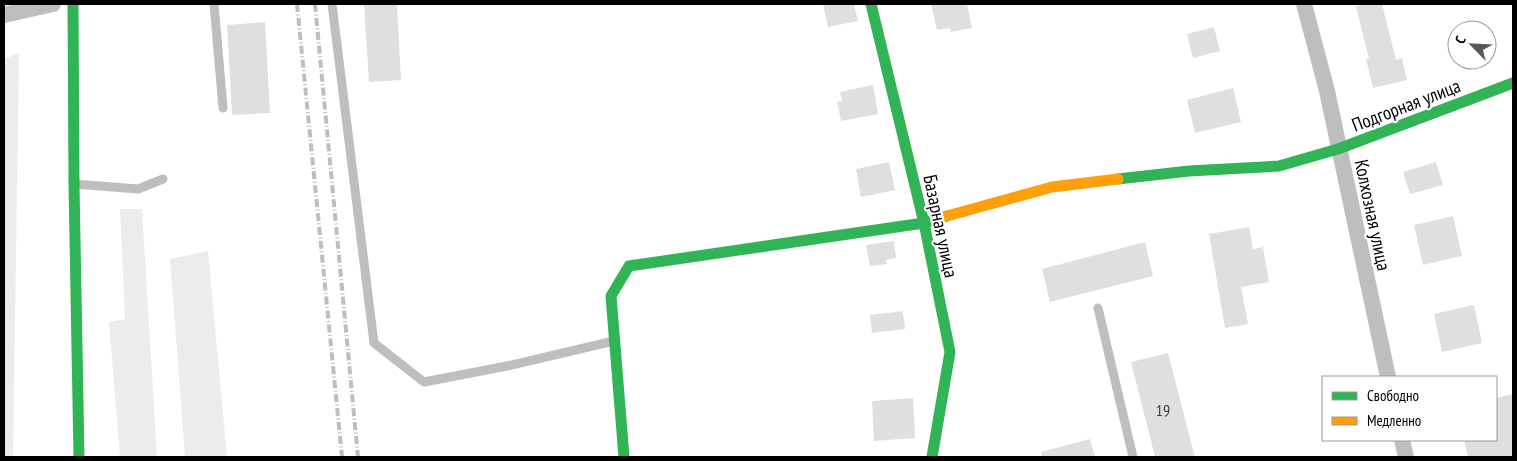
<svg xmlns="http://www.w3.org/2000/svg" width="1517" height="461" font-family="'PT Sans Narrow',sans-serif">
	<rect width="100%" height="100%" fill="#fff"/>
	<!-- green -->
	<g fill="#ececec">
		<polygon points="19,53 13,457 4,457 4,59"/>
		<polygon points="120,209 142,209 157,457 120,457 109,322 125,319"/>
		<polygon points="208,251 227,457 185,457 170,259"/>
	</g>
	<!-- building -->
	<g fill="#dfdfdf">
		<polygon points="364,4 397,4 401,80 369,82"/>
		<polygon points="823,4 854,4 858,21 828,27"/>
		<polygon points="931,4 967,4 972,28 951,32 950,28 937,30"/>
		<polygon points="1366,4 1382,4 1396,60 1402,58 1407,80 1373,88 1366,59 1369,59 1356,6"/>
		<polygon points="265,22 270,113 232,115 227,25"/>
		<polygon points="1214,27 1220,51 1193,58 1187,34"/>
		<polygon points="873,85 878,114 841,121 837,102 842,101 840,92"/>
		<polygon points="1233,88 1241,122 1195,133 1187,100"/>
		<polygon points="889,162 895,190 861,197 856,169"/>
		<polygon points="1436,162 1443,185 1410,194 1403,172"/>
		<polygon points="1453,216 1462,256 1423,265 1414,225"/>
		<polygon points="1249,227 1253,249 1263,247 1269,282 1241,287 1248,324 1225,328 1209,234"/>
		<polygon points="894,241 896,258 886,260 887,264 870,266 866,245"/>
		<polygon points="1145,242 1153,276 1050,302 1042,269"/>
		<polygon points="1474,305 1482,343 1442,352 1434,314"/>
		<polygon points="903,311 905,329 872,333 870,315"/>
		<polygon points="1168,353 1195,457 1155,457 1131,362"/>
		<polygon points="1513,394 1513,457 1468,457 1464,440 1496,440 1496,398"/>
		<polygon points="913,398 915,438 874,441 872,401"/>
		<polygon points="1090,439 1095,457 1042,457 1041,452"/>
	</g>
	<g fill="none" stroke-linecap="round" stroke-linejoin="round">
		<!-- lane -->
		<g stroke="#bebebe" stroke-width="9">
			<polyline points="214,4 223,108"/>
			<polyline points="332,4 374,343 424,382 507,366 614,341"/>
			<polyline points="74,184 138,189 163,179"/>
			<polyline points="1098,308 1133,457"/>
		</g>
		<!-- street -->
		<g stroke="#bebebe" stroke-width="16">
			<polyline points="1304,4 1327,91 1388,377"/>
			<polyline points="4,15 53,4"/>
			<polyline points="1402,440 1406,457"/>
		</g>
		<!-- fast -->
		<g stroke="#30b455" stroke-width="11">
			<polyline points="73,4 74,184 79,457"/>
			<polyline points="871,4 924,223 950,352 932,457"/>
			<polyline points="1118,179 1189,171 1279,166 1338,149 1513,83"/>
			<polyline points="624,457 611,296 629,266 924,223 947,216"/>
		</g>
		<!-- slow -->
		<polyline stroke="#ff9f0a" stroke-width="11" points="947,216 1052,187 1118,179"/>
		<!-- rail -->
		<g stroke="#bebebe" stroke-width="4" stroke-dasharray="8 2.5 1 2.5" stroke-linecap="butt">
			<polyline points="297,4 342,457"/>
			<polyline points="315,4 358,457"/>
		</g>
	</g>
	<g text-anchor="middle" stroke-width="4.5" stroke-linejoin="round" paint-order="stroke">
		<!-- number labels -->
		<g font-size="16" fill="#383838">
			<text x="1163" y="416">19</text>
		</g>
		<!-- street labels -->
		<g font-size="19" fill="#000" stroke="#fff">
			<text transform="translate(1406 105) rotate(-21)" y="7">Подгорная улица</text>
			<text transform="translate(1373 215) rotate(78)" y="7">Колхозная улица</text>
			<text transform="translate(941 226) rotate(78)" y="7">Базарная улица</text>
		</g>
	</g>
	<!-- border -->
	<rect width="1517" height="461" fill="none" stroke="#000000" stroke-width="10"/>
	<!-- legend -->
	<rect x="1322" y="376" width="175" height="65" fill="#ffffff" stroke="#999999"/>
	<rect x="1332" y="392" width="25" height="8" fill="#30b455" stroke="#999999"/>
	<text x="1367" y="401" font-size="15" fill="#000000">Свободно</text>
	<rect x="1332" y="417" width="25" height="8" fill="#ff9f0a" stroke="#999999"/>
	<text x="1367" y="426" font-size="15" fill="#000000">Медленно</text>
	<!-- north arrow -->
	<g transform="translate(1472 45) rotate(294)"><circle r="24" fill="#ffffff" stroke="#999999"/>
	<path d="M0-4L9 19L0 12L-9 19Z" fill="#595959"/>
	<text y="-8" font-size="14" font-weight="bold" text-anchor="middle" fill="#000000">С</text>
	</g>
</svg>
